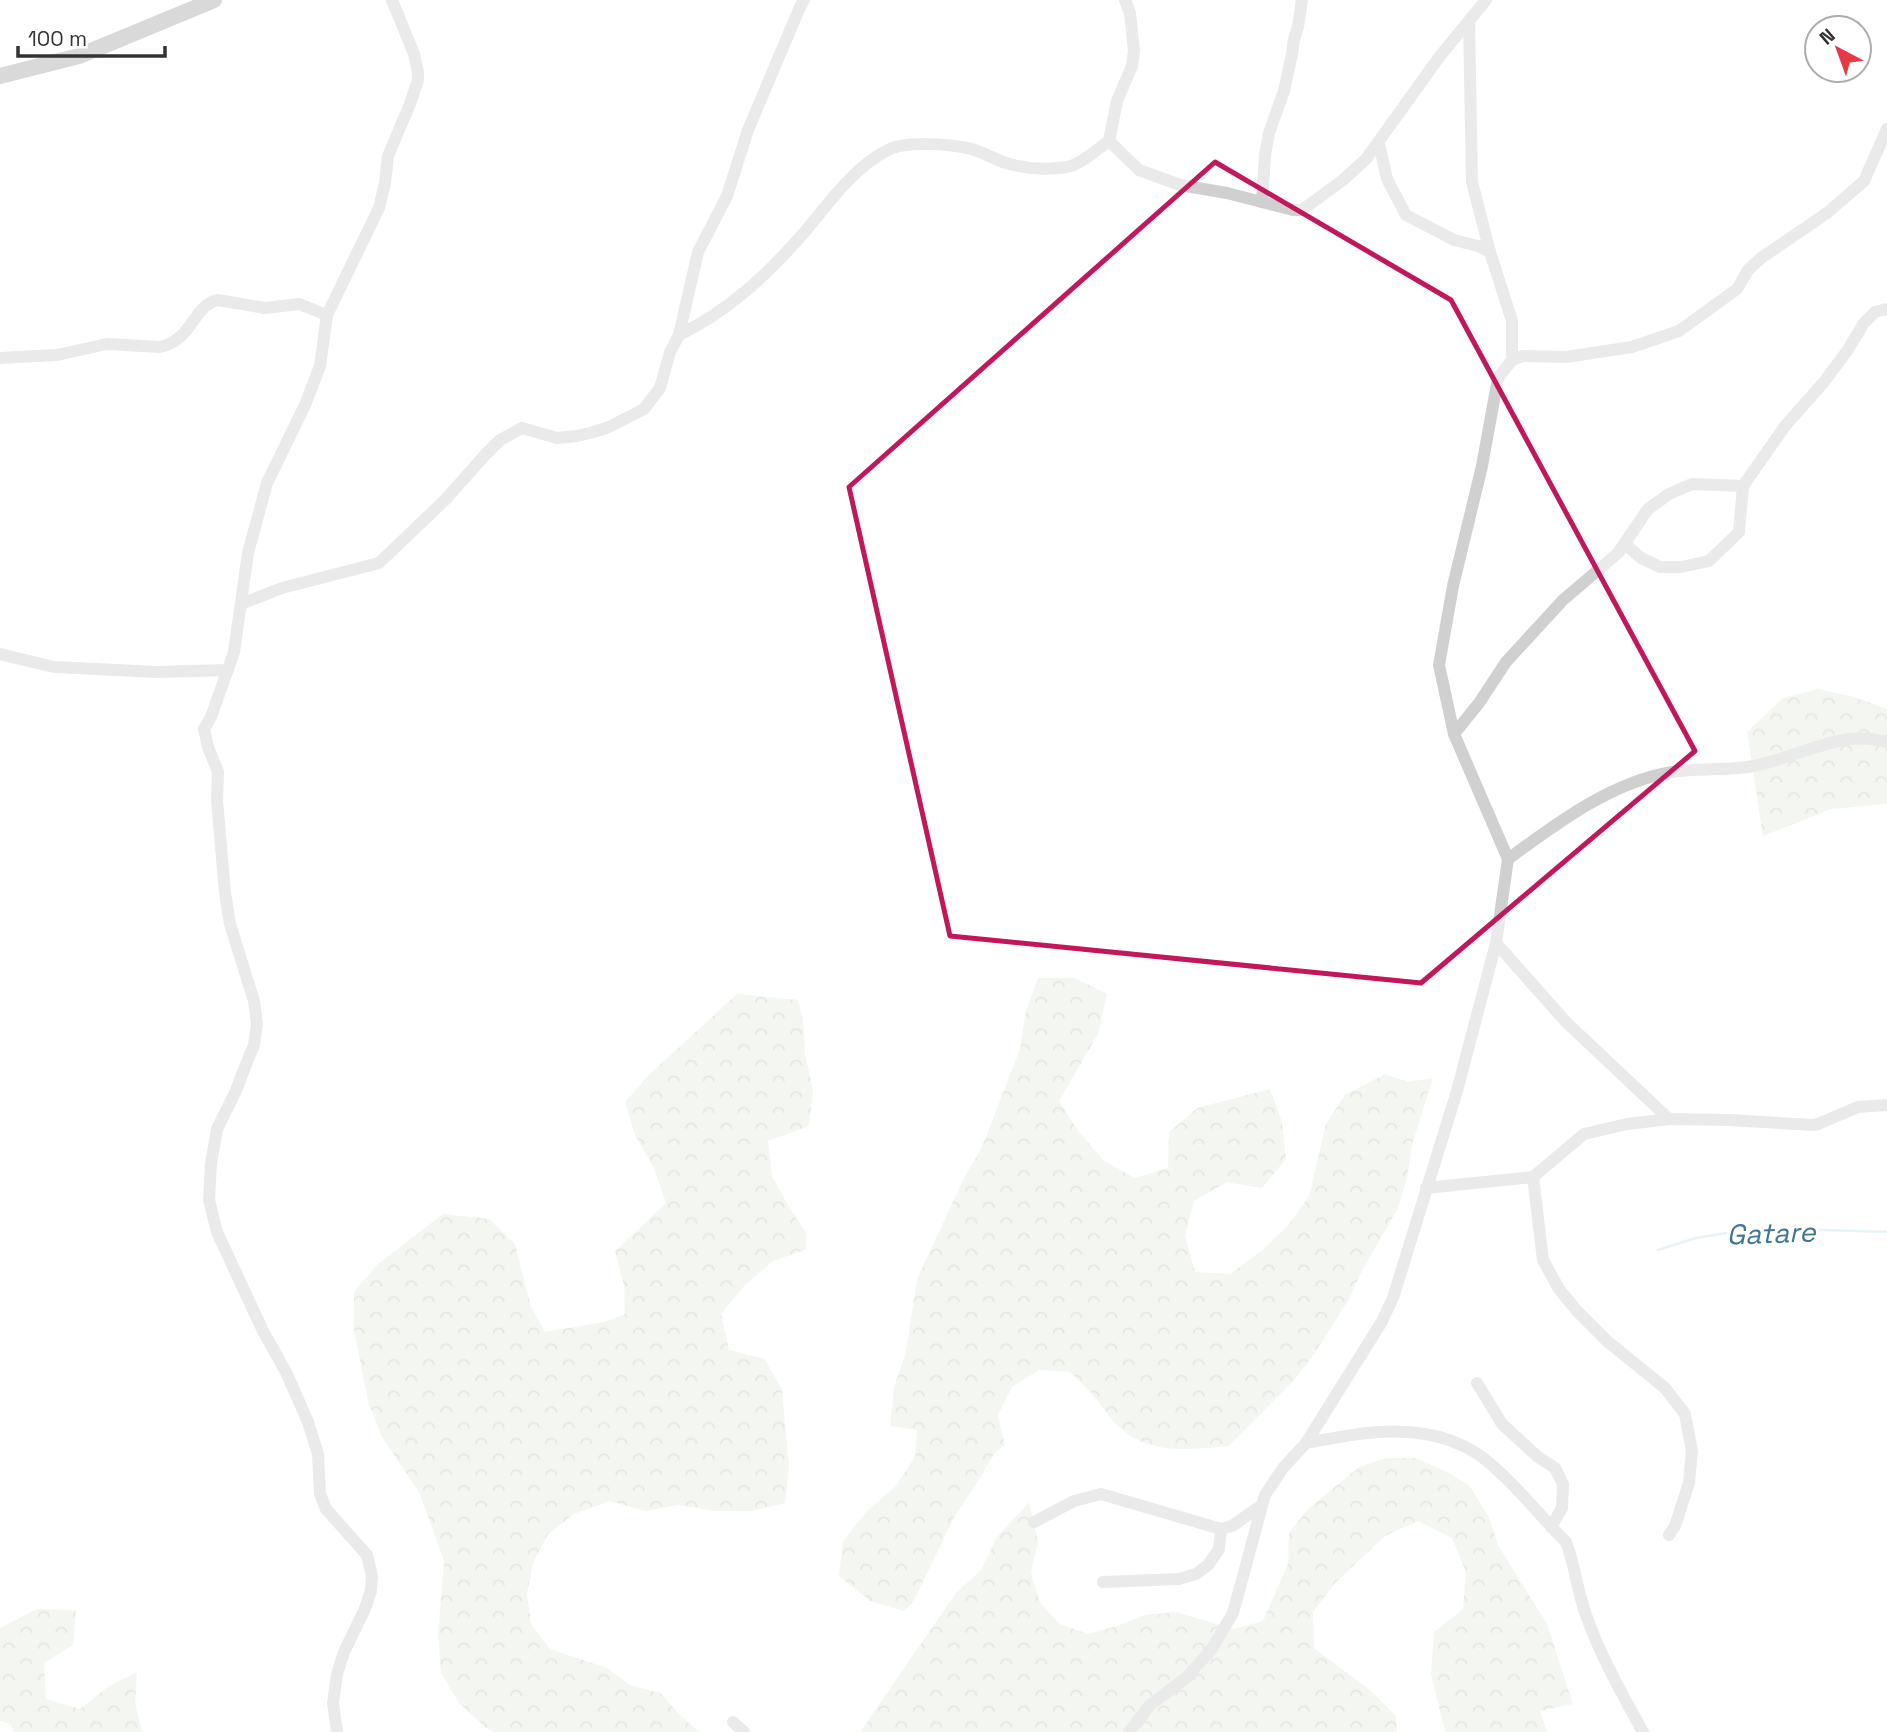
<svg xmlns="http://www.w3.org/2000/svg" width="1887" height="1732" font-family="'Space Grotesk',sans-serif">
	<defs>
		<pattern id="forest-crowns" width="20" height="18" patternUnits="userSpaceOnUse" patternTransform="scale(1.75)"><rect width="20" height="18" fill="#e6ecdf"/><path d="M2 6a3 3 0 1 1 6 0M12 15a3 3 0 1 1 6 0" fill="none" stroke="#c6cbc0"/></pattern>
	</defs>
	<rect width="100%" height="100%" fill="#fff"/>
	<!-- forest -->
	<g fill="url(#forest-crowns)">
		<polygon points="1818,689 1854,697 1887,709 1887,804 1831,809 1763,836 1747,732 1783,698"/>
		<path d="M1038,978H1075L1107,994L1098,1034L1059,1101L1079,1132L1103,1160L1135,1178L1168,1168L1169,1132L1197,1108L1270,1089L1282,1122L1286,1159L1262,1188L1227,1182L1194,1201L1185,1236L1195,1272L1230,1274L1260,1252L1287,1227L1309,1196L1326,1124L1345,1095L1385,1074L1408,1082L1433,1078L1412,1145L1407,1179L1397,1210L1363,1269L1349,1299L1315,1353L1295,1379L1229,1446C1199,1449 1162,1454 1134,1438C1116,1428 1105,1410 1093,1395C1086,1387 1078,1380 1070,1372L1039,1370L1012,1387L998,1415L1005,1445L994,1454L975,1486L955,1516L913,1602L904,1611L870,1601L839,1576L843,1541L867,1511L895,1487L915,1457L917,1430L890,1426L894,1387L906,1352L917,1279L964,1178L982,1147L1020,1049L1026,1011Z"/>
		<polygon points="737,994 798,1000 803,1019 805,1054 813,1090 809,1126 768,1141 772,1176 789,1207 807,1234 805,1250 773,1261 745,1285 721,1314 729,1350 765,1359 782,1390 789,1465 785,1503 752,1511 715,1511 679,1505 645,1511 610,1501 574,1514 548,1534 533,1563 527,1594 531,1624 550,1649 607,1668 630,1685 660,1693 681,1716 699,1732 494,1732 485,1727 459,1703 441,1673 438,1635 444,1561 420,1494 382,1437 368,1402 354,1329 354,1292 378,1264 443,1214 489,1219 515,1244 531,1307 545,1332 604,1322 625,1314 624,1286 615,1251 666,1203 654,1168 635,1135 625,1102 650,1074"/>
		<polygon points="1387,1458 1416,1458 1445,1471 1469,1485 1489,1517 1498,1545 1547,1624 1573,1704 1540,1711 1547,1732 1445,1732 1431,1674 1434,1632 1463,1609 1466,1572 1452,1538 1418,1521 1385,1536 1335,1583 1313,1612 1314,1648 1371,1691 1396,1716 1397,1732 860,1732 956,1593 981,1570 997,1537 1029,1502 1038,1542 1031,1573 1040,1603 1060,1624 1088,1634 1117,1626 1145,1615 1176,1612 1234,1629 1263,1621 1288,1564 1289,1533 1308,1509 1359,1467"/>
		<polygon points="37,1609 76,1610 73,1645 44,1663 46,1699 80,1709 109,1686 137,1672 135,1703 142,1732 13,1732 11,1724 0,1721 0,1628"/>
	</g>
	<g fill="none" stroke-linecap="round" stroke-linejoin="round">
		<!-- stream -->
		<polyline stroke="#cfe2ee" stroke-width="2.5" points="1658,1250 1696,1238 1758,1228 1887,1232"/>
		<!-- minor -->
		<g stroke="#d0d0d0" stroke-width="12">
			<polyline points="1469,23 1472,182 1490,252"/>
			<polyline points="1109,141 1139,170 1180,185 1227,193 1293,210 1302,210 1343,180 1366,159 1440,56 1486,0"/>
			<polyline points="1379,143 1387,179 1406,215 1454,240 1478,246 1490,252 1512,321 1512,360"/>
			<polyline points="1262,202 1265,155 1269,133 1284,91 1292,54 1294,39 1298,27 1302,0"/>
			<path d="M679,335C728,311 766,276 802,235C826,207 853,167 888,150C905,141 947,144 967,148C980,150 993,159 1006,163C1025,169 1056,171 1074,165C1086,160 1099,148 1109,141L1117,101L1132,66L1134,51L1130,13L1125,0"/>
			<path d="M0,358L57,355L107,344L160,347C193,340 193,305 218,300L265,308L299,304L327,315"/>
			<polyline points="1625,544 1641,558 1660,567 1681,567 1709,561 1739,532 1743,486 1785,426 1824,382 1847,351 1864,323 1875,312 1887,309"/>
			<polyline points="241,604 282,588 379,563 446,499 484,456 500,440 522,428 557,438 577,436 590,433 609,427 644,409 660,388 670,352 679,335 698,252 727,196 748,130 800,7 804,0"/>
			<polyline points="0,654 54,667 157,672 228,670"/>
			<polyline points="1454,734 1479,703 1506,662 1563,600 1618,553 1648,509 1669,494 1692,484 1743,486"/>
			<path d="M1508,859C1556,824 1611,782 1672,772C1702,767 1733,772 1762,764C1792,757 1819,743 1850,739C1861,737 1875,740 1887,741"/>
			<polyline points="1496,943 1566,1022 1669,1119 1729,1120 1813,1125 1818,1124 1858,1107 1887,1105"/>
			<polyline points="1533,1177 1543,1260 1559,1289 1577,1311 1607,1341 1665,1388 1685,1414 1692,1451 1689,1483 1675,1526 1669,1535"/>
			<polyline points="1426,1188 1533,1177 1584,1134 1627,1124 1669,1119"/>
			<polyline points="1477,1383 1502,1424 1538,1457 1555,1468 1563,1484 1562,1508 1551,1527"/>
			<path d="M1306,1443C1365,1432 1430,1419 1482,1457C1513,1481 1538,1514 1566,1542C1575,1565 1577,1591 1586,1615C1600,1655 1622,1694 1643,1732"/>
			<polyline points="1034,1522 1074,1501 1101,1494 1221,1529 1232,1526 1262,1505"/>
			<polyline points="1103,1582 1179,1579 1196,1574 1208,1565 1219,1549 1221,1529"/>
			<polyline points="733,1722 744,1732"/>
			<polyline points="337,1732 333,1703 337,1674 344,1652 364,1611 371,1591 372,1576 367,1555 326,1509 320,1494 318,1454 308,1422 286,1372 263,1331 217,1232 209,1200 211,1164 217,1129 235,1093 245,1067 254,1045 257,1024 254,1001 230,924 225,893 217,800 218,772 208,747 204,729 211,717 234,652 248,553 267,483 305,405 320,366 327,315 379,208 385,183 388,156 410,104 418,80 418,72 414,54 392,0"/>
			<polyline points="1129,1732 1150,1705 1187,1677 1211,1650 1233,1613 1265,1495 1283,1468 1306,1443 1381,1323 1393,1298 1457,1091 1496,943 1508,859 1454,734 1439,665 1453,586 1482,466 1498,378 1512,360 1523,356 1566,357 1632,347 1679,331 1737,289 1748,270 1761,258 1827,213 1864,181 1887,129"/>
		</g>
		<!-- major -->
		<polyline stroke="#ababab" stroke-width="16" points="0,76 79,56 214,0"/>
	</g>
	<!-- marked area -->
	<path d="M0 0H1887V1732H0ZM1215,162L1451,300L1695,751L1421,983L950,936L849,487Z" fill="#fff" fill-opacity=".55" fill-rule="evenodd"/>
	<path fill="none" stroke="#c2185b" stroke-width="5" stroke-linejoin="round" d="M1215,162L1451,300L1695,751L1421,983L950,936L849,487Z"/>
	<g text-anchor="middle" stroke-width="7" stroke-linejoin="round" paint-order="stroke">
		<!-- water labels -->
		<g font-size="28" font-style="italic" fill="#3f7597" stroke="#fff">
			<text transform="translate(1771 1233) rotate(-2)" y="10">Gatare</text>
		</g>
	</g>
	<!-- north arrow -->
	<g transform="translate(1838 49) rotate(319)"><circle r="33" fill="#ffffff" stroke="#adadad" stroke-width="2"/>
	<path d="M0-5L12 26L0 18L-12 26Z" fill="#e63946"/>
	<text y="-10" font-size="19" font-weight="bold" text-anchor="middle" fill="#333333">N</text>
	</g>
	<!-- scale -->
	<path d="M18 46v10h147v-10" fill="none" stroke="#333333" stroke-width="3.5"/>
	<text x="28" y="46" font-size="21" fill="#333333" stroke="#ffffff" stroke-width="5" paint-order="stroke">100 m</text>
</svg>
